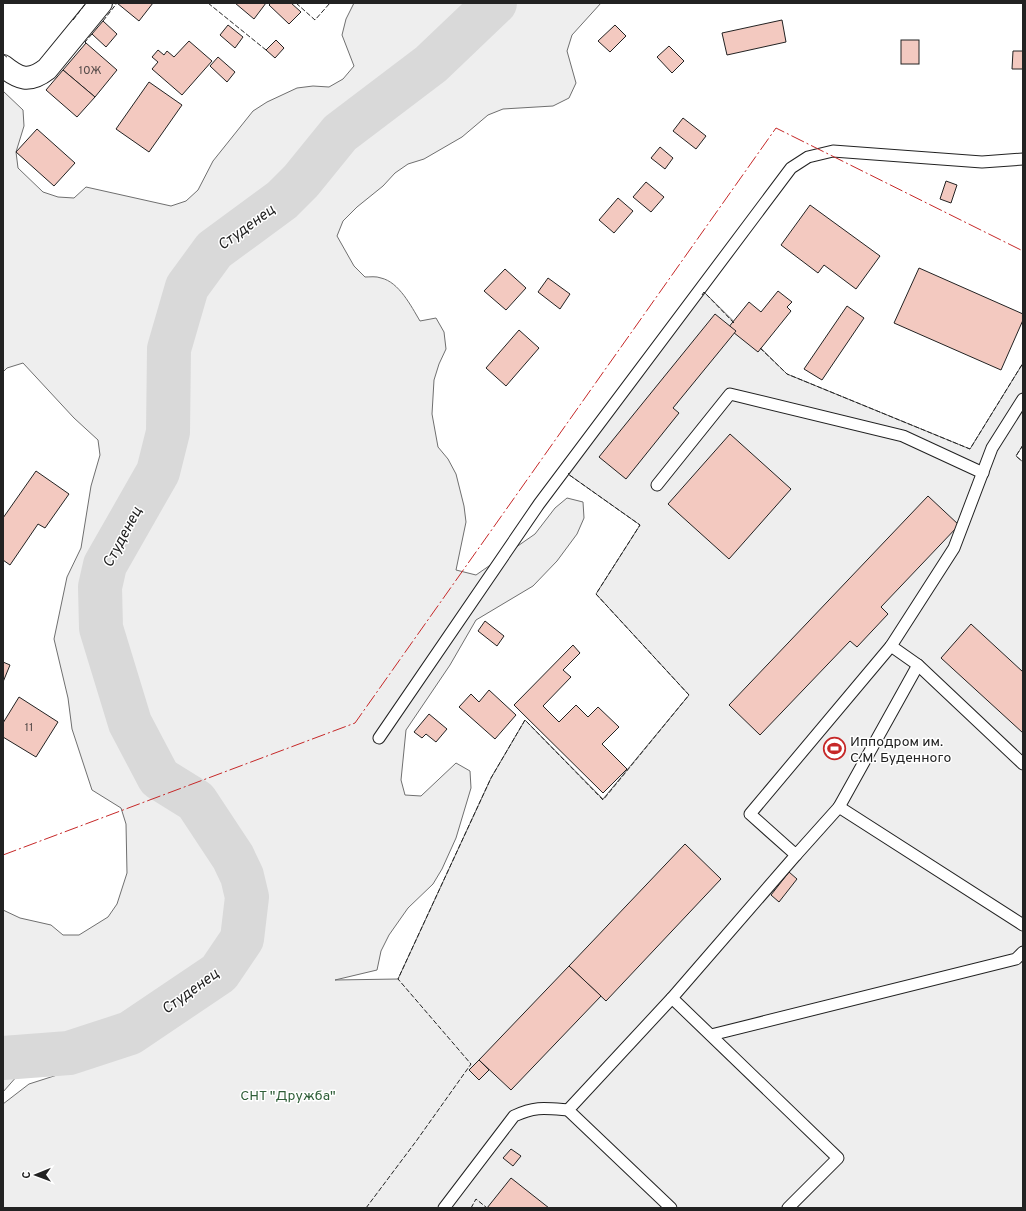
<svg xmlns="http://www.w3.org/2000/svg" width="1026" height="1211" font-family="Overpass,sans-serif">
	<rect width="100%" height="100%" fill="#fff"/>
	<!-- green -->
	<path fill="#eee" stroke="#6f6f6f" d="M354,3H601L572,35L567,51L576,83L569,98L553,106L503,109L488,115L462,137L424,159L408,164L395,173L383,186L357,207L343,221L337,236L354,266L365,277C370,277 376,276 381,278C399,282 411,306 420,321L436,318L444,332L446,349L439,364L434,380L432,414L438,447L448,459L456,474L464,506L466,522L456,570L476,575L535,534L555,508L567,498L583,502L584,518L577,534L557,561L533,586L476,620L450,665L406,730L401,780L405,795L421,796L456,763L470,771L471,788L456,838L442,869L433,884L408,908L389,935L381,951L377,970L335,980L398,979L491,778L525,720L603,799L689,695L596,594L640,525L568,474L704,292L787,374L970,449L1023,363V445L1016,456L1023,462V1208H3V1104L29,1084L104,1060L191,1017L169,1020L18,1075L3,1092V910L20,918L51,925L63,935H79L108,917L117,904L127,873L126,824L121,808L92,790L72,729L68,698L54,639L67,577L81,548L91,486L100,455L98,440L74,418L23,363L7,368L3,372V91L23,110L24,126L16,152L18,168L43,192L58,197L74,198L86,187L171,206L186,201L198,190L213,161L253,111L267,102L297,88L313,86L329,87L343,79L354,66L342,35L346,19Z"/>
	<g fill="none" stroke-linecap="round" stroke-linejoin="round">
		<!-- river -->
		<polyline stroke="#d9d9d9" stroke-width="44" points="3,1058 69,1053 130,1033 219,973 242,939 247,897 242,876 233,857 196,801 159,778 130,723 101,628 100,587 105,565 158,472 168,432 169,349 187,287 214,250 282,200 301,181 340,133 431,64 495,3"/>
	</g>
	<!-- building -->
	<g fill="#f3c9c0" stroke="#222">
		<polygon points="117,3 153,3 139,21"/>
		<polygon points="235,3 266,3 254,19"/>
		<polygon points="271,3 291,3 301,12 289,24 269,5"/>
		<polygon points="782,20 786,42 727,55 722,33"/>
		<polygon points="103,21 117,34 106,47 92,34"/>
		<polygon points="228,25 243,37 235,48 220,35"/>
		<polygon points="615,25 626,36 610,52 598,41"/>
		<polygon points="276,40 284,48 275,58 266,50"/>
		<rect x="901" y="40" width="18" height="24"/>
		<polygon points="189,41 212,61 182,95 152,69 158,62 152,57 158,50 164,55 167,51 174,57"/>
		<polygon points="86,43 117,70 95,97 63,70"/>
		<polygon points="669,46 684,61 672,73 657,57"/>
		<polygon points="1013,51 1023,51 1023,69 1012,69"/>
		<polygon points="218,57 235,72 227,82 210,66"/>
		<polygon points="63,70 95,97 77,117 46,90"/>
		<polygon points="149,82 182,105 149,152 116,129"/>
		<polygon points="683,118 706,136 696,149 673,131"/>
		<polygon points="37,129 75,163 54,186 16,152"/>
		<polygon points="660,147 673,158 665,169 651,158"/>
		<polygon points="946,181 957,185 951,203 940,199"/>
		<polygon points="646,182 664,197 651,212 633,197"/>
		<polygon points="618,198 633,211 614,233 599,220"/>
		<polygon points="810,205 880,256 856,289 824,265 818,273 781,245"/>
		<polygon points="919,268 1023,314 1023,320 1001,370 894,323"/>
		<polygon points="505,269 526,288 506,310 484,291"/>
		<polygon points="548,278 570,294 560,309 538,292"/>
		<polygon points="778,291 792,302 787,307 791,311 758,352 728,328 749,302 761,312"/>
		<polygon points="847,306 864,318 822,380 804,369"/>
		<polygon points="715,314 736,331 673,408 679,413 626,479 599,457"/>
		<polygon points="519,330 539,348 506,386 486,368"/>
		<polygon points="730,434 791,489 729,559 668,504"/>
		<polygon points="36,471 69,494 45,528 38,524 10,565 3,560 3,518"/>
		<polygon points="928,496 959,525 881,607 888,614 857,647 850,641 760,735 729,705"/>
		<polygon points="485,621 504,636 497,646 478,631"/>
		<polygon points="971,624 1023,672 1023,733 941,658"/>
		<polygon points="573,645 580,653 563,670 571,677 543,706 559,722 576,705 588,717 598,707 619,727 602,744 627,769 603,793 514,705"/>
		<polygon points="3,662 10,665 3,682"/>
		<polygon points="489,690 516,715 495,739 459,707 471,694 479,702"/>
		<polygon points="19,697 58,722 36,757 3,737 3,723"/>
		<polygon points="429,714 447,729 436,742 426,734 422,738 414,732"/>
		<polygon points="685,844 721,879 606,1001 569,966"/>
		<polygon points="789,872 797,879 779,902 771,895"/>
		<polygon points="569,966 601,996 511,1090 479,1060"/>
		<polygon points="479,1060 489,1070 479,1080 469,1070"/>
		<polygon points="511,1149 521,1156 513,1166 503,1158"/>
		<polygon points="511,1178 549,1208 487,1208"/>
	</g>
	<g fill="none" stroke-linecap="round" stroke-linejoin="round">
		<defs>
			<g id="service">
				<polyline points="1023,399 992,448 954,548 891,646 750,814 796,855 839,807 1023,925"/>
				<polyline points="657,485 730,394 903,436 983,473"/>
				<polyline points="891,646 918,665 1023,764"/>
				<polyline points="379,738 539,504 791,168 808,157 833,151 982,162 1023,159"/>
				<polyline points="839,807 918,665"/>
				<polyline points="672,998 838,1158 788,1208"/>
				<polyline points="711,1035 1016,959 1023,952"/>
				<path d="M444,1208L514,1116C535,1106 545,1108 568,1110"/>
				<polyline points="671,1208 568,1110 672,998 796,855"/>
			</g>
			<path id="minor" d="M3,66C19,79 29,83 47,69L101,3"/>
		</defs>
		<!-- service casing -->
		<use href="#service" stroke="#222" stroke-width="13"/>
		<!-- minor casing -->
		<use href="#minor" stroke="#222" stroke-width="24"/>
		<!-- service -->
		<use href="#service" stroke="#fff" stroke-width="11"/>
		<!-- minor -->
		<use href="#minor" stroke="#fff" stroke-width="22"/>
		<!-- fence -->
		<g stroke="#222" stroke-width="1" stroke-dasharray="5 2" stroke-linecap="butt">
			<polyline points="208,3 266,50"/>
			<polyline points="296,3 315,20 330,3"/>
			<polyline points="73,20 86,3"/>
			<polyline points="103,21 117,3"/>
			<polyline points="86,43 85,42 92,34"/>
			<polyline points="3,54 8,58"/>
			<polyline points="702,295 704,292 734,323"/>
			<polyline points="760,348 787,374 970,449 1023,363"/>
			<polyline points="1023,445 1016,456 1023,462"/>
			<polyline points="366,1208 417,1140 471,1064 398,979 491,778 525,720 603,800 689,695 596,594 640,525 568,474 569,473"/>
			<polyline points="471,1208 476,1199 487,1208"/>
		</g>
		<!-- power -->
		<polyline stroke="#c62828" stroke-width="1" stroke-dasharray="14 3 2 3" stroke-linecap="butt" points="3,855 355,723 776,128 1023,251"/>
	</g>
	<!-- icons -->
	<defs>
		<symbol id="stadium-ring" viewBox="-11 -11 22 22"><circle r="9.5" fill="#fff" stroke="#c62828" stroke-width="1.5"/><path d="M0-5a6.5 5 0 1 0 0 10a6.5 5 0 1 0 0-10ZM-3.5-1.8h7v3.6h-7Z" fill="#c62828"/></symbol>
	</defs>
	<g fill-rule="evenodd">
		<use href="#stadium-ring" x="822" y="736" width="25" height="25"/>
	</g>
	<g text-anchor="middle" stroke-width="3" stroke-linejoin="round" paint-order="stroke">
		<!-- number labels -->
		<g font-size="12" fill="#564c4a">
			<text x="90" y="74">10Ж</text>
			<text x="29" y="731">11</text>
		</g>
		<!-- poi labels -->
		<g font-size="14" fill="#222" stroke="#fff" text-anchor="start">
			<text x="850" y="746">Ипподром им.<tspan x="850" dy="16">С.М. Буденного</tspan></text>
		</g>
		<!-- park labels -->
		<g font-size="14" fill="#2f5e38" stroke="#fff">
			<text x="288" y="1100">СНТ "Дружба"</text>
		</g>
		<!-- water labels -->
		<g font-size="15" font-style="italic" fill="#222" stroke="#fff">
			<text transform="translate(246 227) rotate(-36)" y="5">Студенец</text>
			<text transform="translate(122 537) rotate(-62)" y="5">Студенец</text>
			<text transform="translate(190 991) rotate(-36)" y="5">Студенец</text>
		</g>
	</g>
	<!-- border -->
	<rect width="1026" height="1211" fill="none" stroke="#222222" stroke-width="8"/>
	<!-- north arrow -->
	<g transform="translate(36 1175) rotate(269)" stroke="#ffffff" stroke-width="3" paint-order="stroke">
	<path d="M0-3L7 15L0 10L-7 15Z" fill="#222222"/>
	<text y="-6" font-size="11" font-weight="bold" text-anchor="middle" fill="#222222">С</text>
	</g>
</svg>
